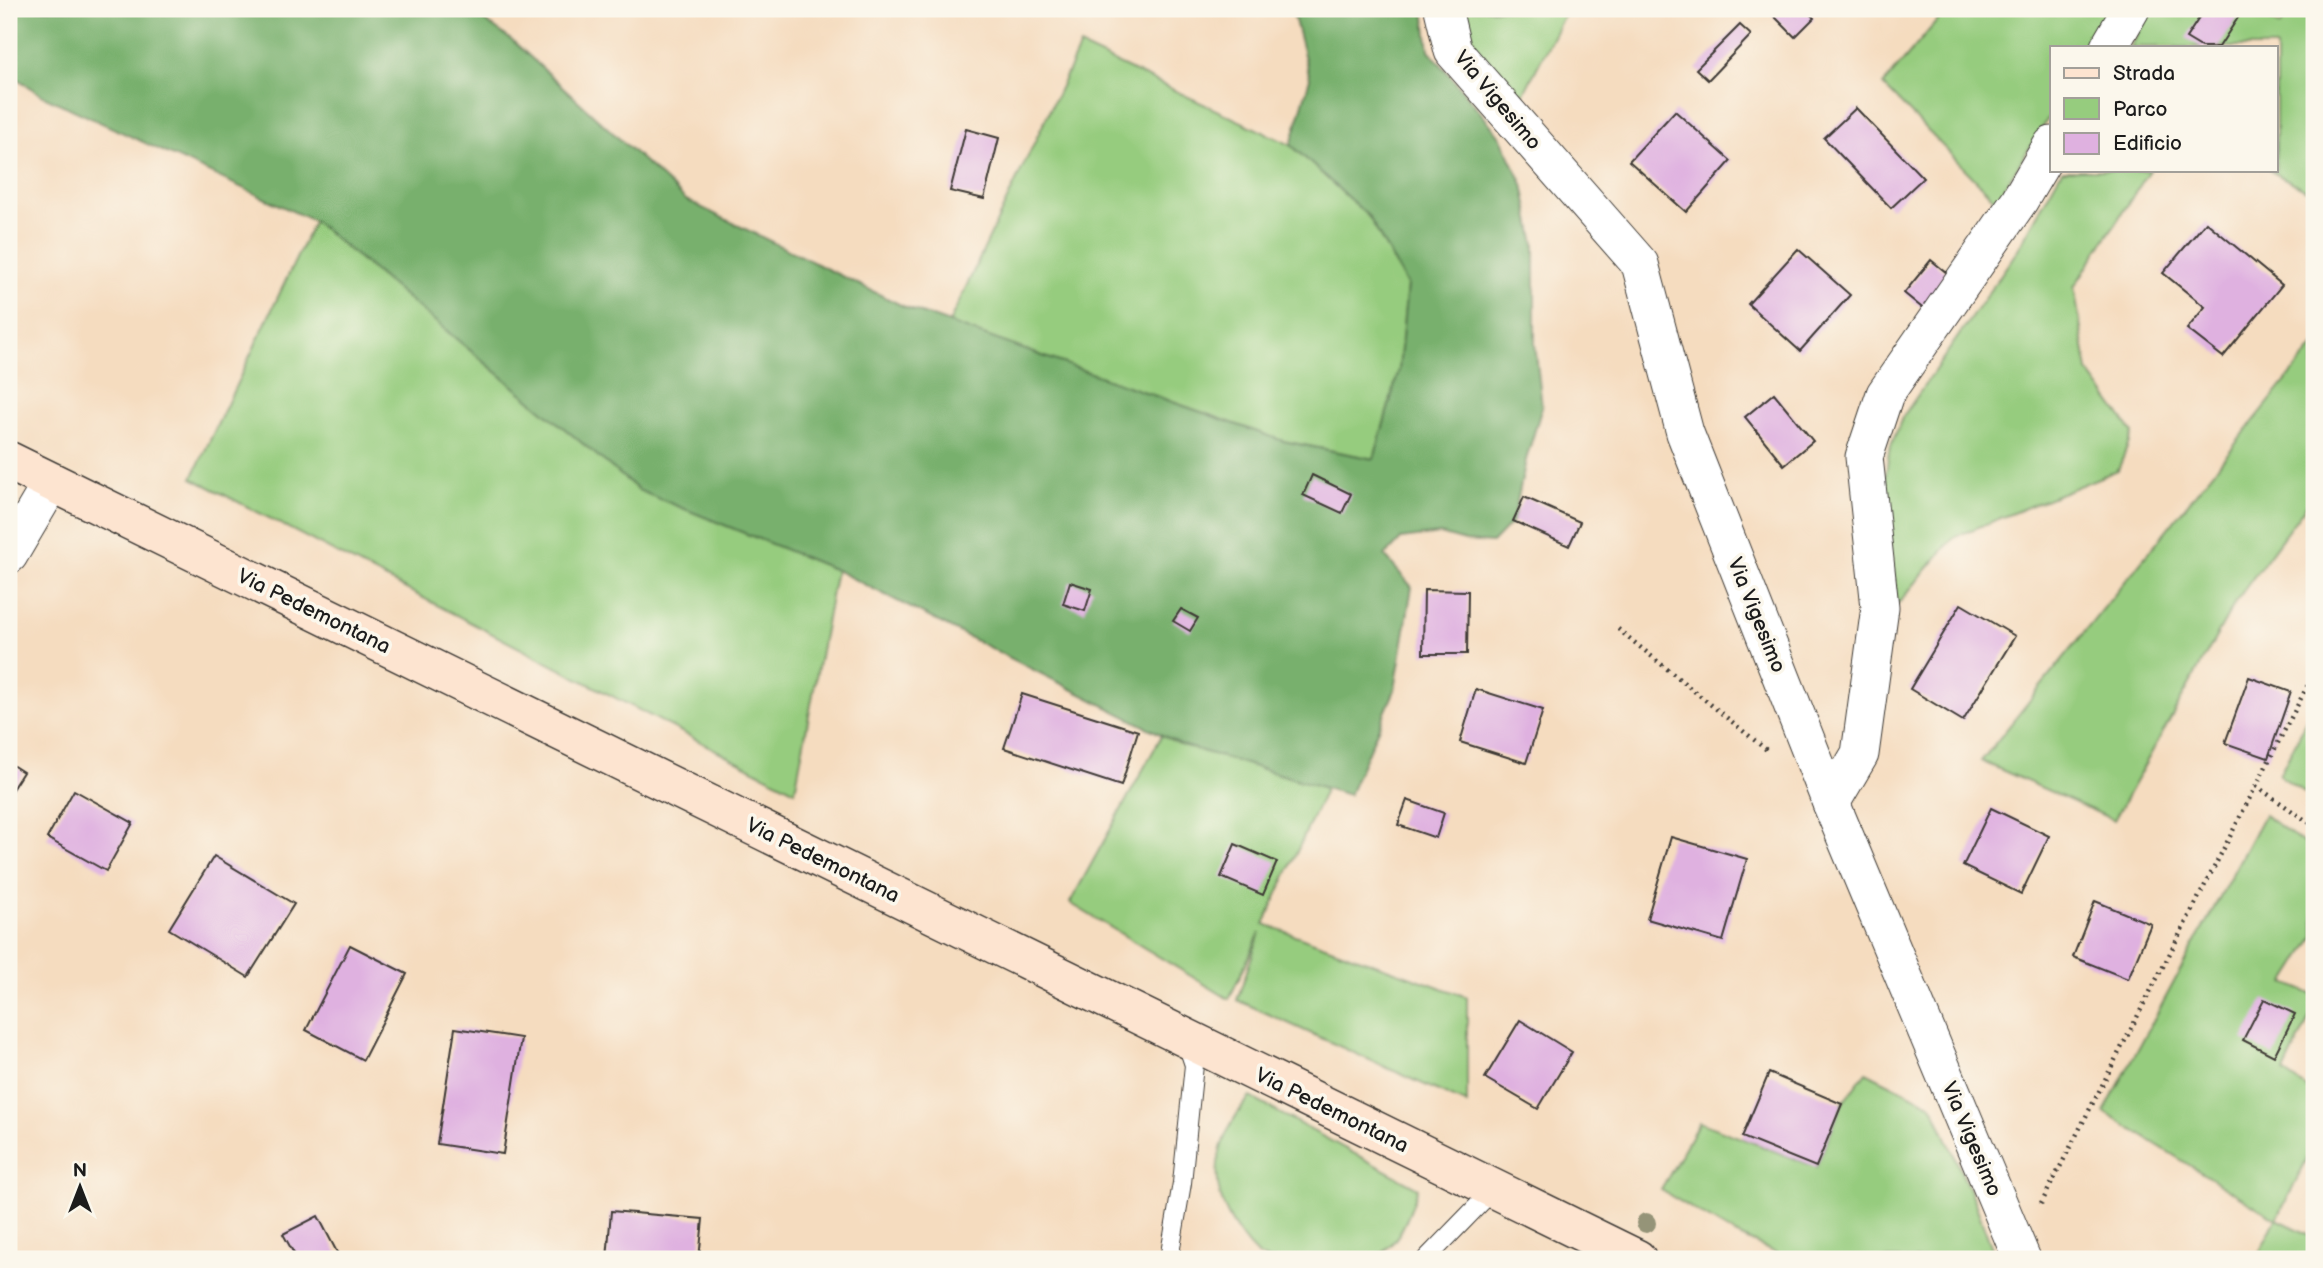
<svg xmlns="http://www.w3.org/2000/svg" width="2323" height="1268" font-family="'Balsamiq Sans',sans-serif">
	<rect width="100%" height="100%" fill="#fbf7ec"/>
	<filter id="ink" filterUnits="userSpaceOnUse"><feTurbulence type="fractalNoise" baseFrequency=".0143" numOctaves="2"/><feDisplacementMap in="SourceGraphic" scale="14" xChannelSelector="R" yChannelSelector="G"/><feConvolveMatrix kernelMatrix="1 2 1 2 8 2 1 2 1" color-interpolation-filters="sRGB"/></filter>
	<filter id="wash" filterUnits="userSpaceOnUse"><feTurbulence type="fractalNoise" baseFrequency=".00686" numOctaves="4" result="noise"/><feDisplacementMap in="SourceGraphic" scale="28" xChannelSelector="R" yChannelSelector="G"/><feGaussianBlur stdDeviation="1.57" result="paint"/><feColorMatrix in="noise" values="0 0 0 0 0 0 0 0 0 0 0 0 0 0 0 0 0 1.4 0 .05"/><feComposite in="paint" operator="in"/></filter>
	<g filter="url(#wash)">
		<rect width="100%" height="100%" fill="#f5dcbf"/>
		<!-- green -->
		<g fill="#96cc7e" stroke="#59744d" stroke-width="2">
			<path d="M1464,9H1567L1518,105C1495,75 1468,48 1464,9Z"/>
			<polygon points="1947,9 2116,9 2092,47 2052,47 2052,112 1996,201 1883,85"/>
			<polygon points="2151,9 2252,9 2280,26 2289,9 2314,9 2314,184 2310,192 2269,170 2276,170 2276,47 2130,47"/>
			<polygon points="1080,46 1291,145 1369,217 1407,285 1399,370 1374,459 1283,441 949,323"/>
			<polygon points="2062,170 2150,170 2074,287 2088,371 2133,433 2118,470 1954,537 1897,605 1884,488 1889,451 1902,418 2017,251"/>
			<polygon points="314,221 640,491 836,570 795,791 192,478"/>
			<polygon points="2314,346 2314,495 2236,601 2114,820 1981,761"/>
			<polygon points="2314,706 2314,799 2279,775"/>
			<polygon points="1162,735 1182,745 1326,788 1264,924 1467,997 1467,1104 1237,1000 1260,933 1229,999 1070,903"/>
			<polygon points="2264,815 2314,850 2314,937 2285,983 2314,995 2314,1008 2284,1072 2314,1093 2314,1145 2277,1219 2314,1237 2314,1259 2256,1259 2276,1219 2104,1112"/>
			<polygon points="1866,1072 1932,1105 1975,1203 1996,1259 1788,1259 1733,1233 1661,1190 1699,1122 1816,1167 1842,1104"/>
			<path d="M1250,1097L1418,1188C1411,1212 1397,1253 1368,1259C1351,1263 1331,1259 1314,1259C1300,1259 1279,1263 1266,1259C1255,1256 1245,1242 1239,1233C1204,1185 1214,1140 1250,1097Z"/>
		</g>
		<!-- forest -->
		<polygon fill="#78b06d" stroke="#4a6644" stroke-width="2" points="9,9 469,9 514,42 686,200 907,308 1283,441 1374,459 1399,370 1407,285 1369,217 1291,145 1310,78 1292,9 1424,9 1429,50 1500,136 1523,184 1535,244 1535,344 1542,407 1526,460 1513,521 1492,543 1465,541 1440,534 1401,539 1385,556 1412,587 1395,690 1349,795 1182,745 836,570 640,491 314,221 43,96 9,73"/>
		<g id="blocks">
			<!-- building -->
			<g fill="#dfb1e0">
				<polygon points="1767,9 1805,9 1814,18 1795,37"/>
				<polygon points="2205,9 2235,9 2241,13 2219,47 2201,47 2186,38"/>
				<polygon points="1740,25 1751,35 1708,80 1696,69"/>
				<polygon points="1856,108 1923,178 1891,208 1824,138"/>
				<polygon points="1675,111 1731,161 1686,212 1629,161"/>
				<polygon points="966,129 999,138 984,199 950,191"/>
				<polygon points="2206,222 2282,285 2223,357 2187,329 2205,307 2163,273"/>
				<polygon points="1798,249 1850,295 1800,351 1748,304"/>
				<polygon points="1931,260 1953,278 1926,311 1904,293"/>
				<polygon points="1774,393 1813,441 1784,465 1745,417"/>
				<polygon points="1312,475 1351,494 1342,513 1303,495"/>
				<polygon points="1524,497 1580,522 1569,546 1513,521"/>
				<polygon points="1070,582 1092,589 1085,611 1063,604"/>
				<polygon points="1424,590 1468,591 1467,654 1423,654"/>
				<polygon points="1961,604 2015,636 1963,721 1910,689"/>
				<polygon points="1181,609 1198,618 1190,631 1173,621"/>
				<polygon points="2249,677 2291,692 2268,758 2225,743"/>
				<polygon points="1476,689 1543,710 1526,763 1460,742"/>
				<polygon points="1022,694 1138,731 1121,786 1004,748"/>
				<polygon points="9,763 23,772 9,794"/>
				<polygon points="74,790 133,823 106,871 47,838"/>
				<polygon points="1407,800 1444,813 1436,838 1398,825"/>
				<polygon points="1991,808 2049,836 2021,894 1963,866"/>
				<polygon points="1671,837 1747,859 1723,941 1647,919"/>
				<polygon points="1235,844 1277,862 1263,895 1221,877"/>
				<polygon points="214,856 294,904 248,977 169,929"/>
				<polygon points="2095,901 2151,924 2128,979 2073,957"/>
				<polygon points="350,945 407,974 363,1060 306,1030"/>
				<polygon points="2264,999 2295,1014 2274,1056 2243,1040"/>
				<polygon points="1520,1020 1572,1052 1538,1109 1485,1078"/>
				<polygon points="455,1028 521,1038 503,1154 437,1144"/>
				<polygon points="1769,1073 1842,1104 1816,1167 1742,1137"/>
				<polygon points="611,1211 703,1219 699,1259 607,1259"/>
				<polygon points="318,1216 339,1256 332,1259 297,1259 283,1234"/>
			</g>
		</g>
	</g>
	<g filter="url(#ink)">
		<use href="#blocks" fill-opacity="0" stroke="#3d3934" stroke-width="2"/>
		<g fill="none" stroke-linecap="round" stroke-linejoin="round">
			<defs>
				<g id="lane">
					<polyline points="1169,1259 1182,1183 1194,1065 1186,1041"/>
					<polyline points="1426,1259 1494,1189"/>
				</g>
				<g id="street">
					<polyline points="1443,9 1453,51 1640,264 1685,433 1831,803 2022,1259"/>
					<polyline points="2109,47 2131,9"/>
					<polyline points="9,555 52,482"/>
					<polyline points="1831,803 1860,754 1880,607 1864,457 1885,394 2019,201 2052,145"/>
				</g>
				<polyline id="secondary" points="9,461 1637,1259"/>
			</defs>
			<!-- lane casing -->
			<use href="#lane" stroke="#3d3934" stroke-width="20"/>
			<!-- street casing -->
			<use href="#street" stroke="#3d3934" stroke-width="39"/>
			<!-- secondary casing -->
			<use href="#secondary" stroke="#3d3934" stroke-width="41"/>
			<!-- path -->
			<g stroke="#3d3934" stroke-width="4.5" stroke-dasharray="2 5" stroke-linecap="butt">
				<polyline points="1618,629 1769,752"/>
				<polyline points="2256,786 2314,826"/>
				<polyline points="2041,1204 2314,673"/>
			</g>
			<!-- lane -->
			<use href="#lane" stroke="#fff" stroke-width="18"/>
			<!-- street -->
			<use href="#street" stroke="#fff" stroke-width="37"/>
			<!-- secondary -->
			<use href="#secondary" stroke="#fde4d0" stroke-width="38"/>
		</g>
		<!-- trees -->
		<circle fill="#959478" cx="1646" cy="1223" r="10"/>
	</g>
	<g text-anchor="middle" stroke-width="7" stroke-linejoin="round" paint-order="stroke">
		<!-- street labels -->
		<g font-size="21" fill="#1c1c1c" stroke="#fbf7ec">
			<text transform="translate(1498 100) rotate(50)" y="7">Via Vigesimo</text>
			<text transform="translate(314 611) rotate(26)" y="7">Via Pedemontana</text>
			<text transform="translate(1757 615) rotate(68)" y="7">Via Vigesimo</text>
			<text transform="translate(823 860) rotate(26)" y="7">Via Pedemontana</text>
			<text transform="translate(1332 1110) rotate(26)" y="7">Via Pedemontana</text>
			<text transform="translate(1972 1139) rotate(67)" y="7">Via Vigesimo</text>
		</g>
	</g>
	<!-- margin -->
	<rect width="2323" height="1268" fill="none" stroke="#fbf7ec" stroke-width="35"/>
	<!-- legend -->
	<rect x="2050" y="46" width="228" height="126" fill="#fbf7ec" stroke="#a29f99" stroke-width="2"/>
	<rect x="2064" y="68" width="35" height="10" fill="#fde4d0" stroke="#a29f99" stroke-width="2"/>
	<text x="2113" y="80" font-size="21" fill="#1c1c1c">Strada</text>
	<rect x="2064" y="98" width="35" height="21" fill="#96cc7e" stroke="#a29f99" stroke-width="2"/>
	<text x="2113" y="116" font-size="21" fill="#1c1c1c">Parco</text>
	<rect x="2064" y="133" width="35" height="21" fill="#dfb1e0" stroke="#a29f99" stroke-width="2"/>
	<text x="2113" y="150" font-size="21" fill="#1c1c1c">Edificio</text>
	<!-- north arrow -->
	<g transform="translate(80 1187)" stroke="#fbf7ec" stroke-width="5" paint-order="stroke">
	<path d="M0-5L12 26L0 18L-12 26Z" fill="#1c1c1c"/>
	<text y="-10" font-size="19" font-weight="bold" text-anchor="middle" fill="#1c1c1c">N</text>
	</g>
</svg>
